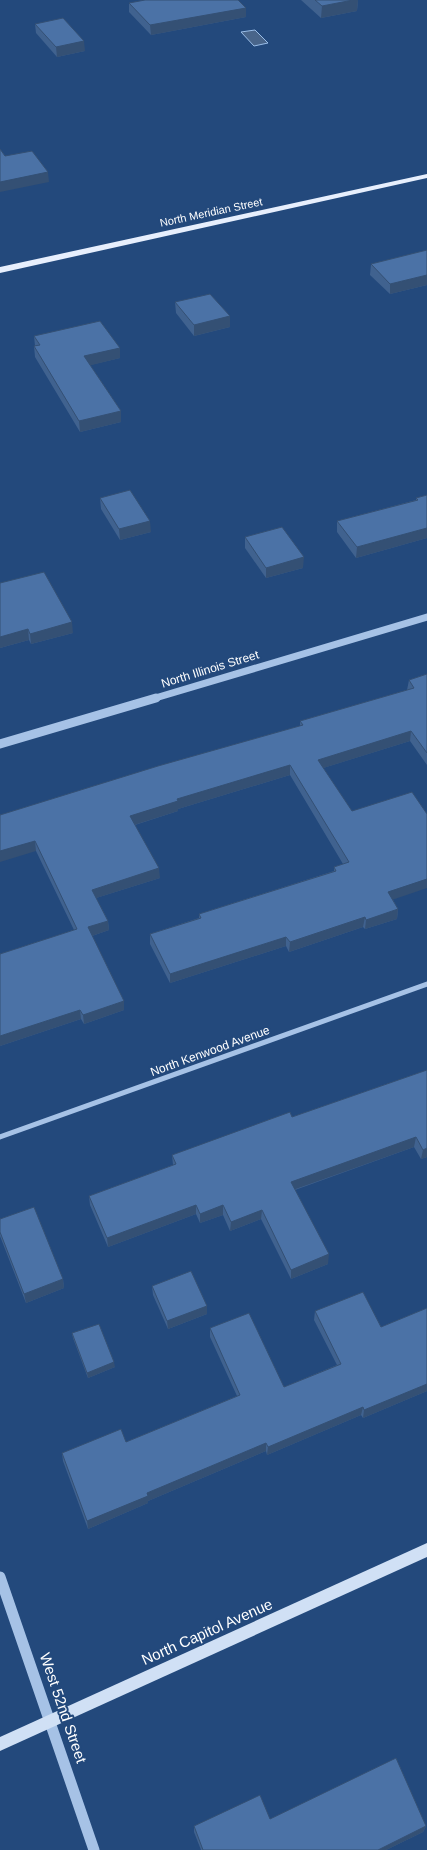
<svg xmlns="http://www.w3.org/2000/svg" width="427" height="1850" font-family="Arial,sans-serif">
	<rect width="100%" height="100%" fill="#23497c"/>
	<!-- water -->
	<polygon fill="#49658a" stroke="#9abde7" points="255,30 268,43 254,46 241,32"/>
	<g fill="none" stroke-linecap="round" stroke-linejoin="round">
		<!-- minor -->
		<polyline stroke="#a6c2e6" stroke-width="5" points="0,1137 427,984"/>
		<!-- tertiary-far2 -->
		<polyline stroke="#a6c2e6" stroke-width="7" points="152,699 427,617"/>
		<!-- tertiary-far1 -->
		<polyline stroke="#a6c2e6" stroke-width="9" points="0,744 156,698"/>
		<!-- tertiary -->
		<polyline stroke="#a6c2e6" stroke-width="11" points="0,1577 94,1850"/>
		<!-- secondary -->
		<polygon fill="#d0e0f5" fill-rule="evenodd" points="427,1543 427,1557 0,1751 0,1737"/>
		<!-- primary -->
		<polygon fill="#e7effd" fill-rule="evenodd" points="427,174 427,178 0,273 0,267"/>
	</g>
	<!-- wall -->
	<g fill="#40628f">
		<polygon points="301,0 358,0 357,11 321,18"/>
		<polygon points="129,3 246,17 151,35 129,12"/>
		<polygon points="35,24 85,51 57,57 36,33"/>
		<polygon points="427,250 427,285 390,294 370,275 371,264"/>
		<polygon points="175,302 230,327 194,336 176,313"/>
		<polygon points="34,336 120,358 90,365 121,411 121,422 80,432 35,357 34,346 35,346"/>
		<polygon points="427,495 427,538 356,558 337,532 337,521 416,500 416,498"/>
		<polygon points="100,498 151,532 120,540 101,509"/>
		<polygon points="245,537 303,568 266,578 245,548"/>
		<polygon points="0,583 73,633 31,644 29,640 0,648"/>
		<polygon points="427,674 427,765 410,741 323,768 393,900 398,909 397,919 365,929 363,927 289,952 286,946 170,983 150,944 150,934 199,918 199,914 334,871 334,867 343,864 290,775 178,809 178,811 135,825 160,878 96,898 108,921 109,930 92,936 124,1010 84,1024 81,1019 0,1046 0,954 74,930 36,851 0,815 300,726 300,721 407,690 409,680"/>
		<polygon points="427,1070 427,1157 421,1159 414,1147 295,1190 328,1264 291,1279 261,1219 230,1231 223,1215 200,1223 196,1214 108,1247 90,1205 89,1196 173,1165 172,1155 292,1117"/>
		<polygon points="0,1219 63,1279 64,1288 26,1303 0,1236"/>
		<polygon points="152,1286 207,1306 207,1314 168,1329 153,1295"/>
		<polygon points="427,1308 427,1391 363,1418 361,1415 267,1455 266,1451 148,1501 148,1503 88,1529 63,1461 62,1453 126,1442 237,1396 210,1337 210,1328 284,1387 337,1365 314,1320 315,1311 381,1327"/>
		<polygon points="72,1333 115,1367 88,1378 73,1338"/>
		<polygon points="194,1826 426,1826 423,1832 386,1850 201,1850 194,1832"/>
	</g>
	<!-- shaded-wall -->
	<g fill="#345074">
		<polygon points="353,0 358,0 357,11 321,18 322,6"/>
		<polygon points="246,8 246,17 151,35 150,25"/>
		<polygon points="84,41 85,51 57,57 56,47"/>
		<polygon points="48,172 49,182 0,192 0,182"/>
		<polygon points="427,275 427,285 390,294 390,284"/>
		<polygon points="230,316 230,327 194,336 194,325"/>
		<polygon points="120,348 120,358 84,367 84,356"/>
		<polygon points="121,411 121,422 80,432 79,421"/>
		<polygon points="150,521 151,532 120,540 119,529"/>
		<polygon points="427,528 427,538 356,558 357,547"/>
		<polygon points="304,557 303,568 266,578 266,568"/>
		<polygon points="72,622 73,633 31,644 30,634"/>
		<polygon points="28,629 29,640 0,648 0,637"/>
		<polygon points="411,731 410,741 317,770 318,760"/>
		<polygon points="290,765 290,775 178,809 178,811 131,826 130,816 177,799"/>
		<polygon points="35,841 36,851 0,862 0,851"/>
		<polygon points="159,868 160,878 93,899 92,890"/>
		<polygon points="427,879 427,888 386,902 388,892"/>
		<polygon points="398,909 397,919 365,929 366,920"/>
		<polygon points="365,917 363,927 289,952 290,942"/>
		<polygon points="108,921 109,930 89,937 88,927"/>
		<polygon points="286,937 286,946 170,983 170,974"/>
		<polygon points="124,1001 124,1010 84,1024 83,1015"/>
		<polygon points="80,1010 81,1019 0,1046 0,1036"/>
		<polygon points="416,1137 414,1147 290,1191 291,1182"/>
		<polygon points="427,1148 427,1157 421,1159 423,1150"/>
		<polygon points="196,1205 196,1214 108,1247 107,1238"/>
		<polygon points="223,1205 223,1215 200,1223 200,1214"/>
		<polygon points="262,1210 261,1219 230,1231 231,1222"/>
		<polygon points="329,1254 328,1264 291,1279 291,1270"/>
		<polygon points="63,1279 64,1288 26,1303 24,1294"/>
		<polygon points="207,1306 207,1314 168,1329 167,1321"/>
		<polygon points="114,1362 115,1367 88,1378 87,1373"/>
		<polygon points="427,1384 427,1391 363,1418 364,1410"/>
		<polygon points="363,1407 361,1415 267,1455 268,1447"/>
		<polygon points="266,1443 266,1451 148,1501 148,1503 88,1529 87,1521 147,1493"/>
		<polygon points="426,1826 423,1832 386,1850 378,1850"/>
	</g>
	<!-- building -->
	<g fill="#4b72a6" stroke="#345074">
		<polygon points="145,0 238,0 246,8 150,25 129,3"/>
		<polygon points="315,0 353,0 322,6"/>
		<polygon points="63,18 84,41 56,47 35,24"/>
		<polygon points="0,149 5,156 32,151 48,172 0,182"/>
		<polygon points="427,250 427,275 390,284 371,264"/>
		<polygon points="210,294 230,316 194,325 175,302"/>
		<polygon points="100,321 120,348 84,356 121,411 79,421 34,346 40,345 34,336"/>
		<polygon points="130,490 150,521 119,529 100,498"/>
		<polygon points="427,495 427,528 357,547 337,521 418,500 416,498"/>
		<polygon points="282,527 304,557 266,568 245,537"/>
		<polygon points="44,572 72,622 30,634 28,629 0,637 0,583"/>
		<polygon points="427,674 427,753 411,731 318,760 352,811 412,792 427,814 427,879 388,892 398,909 366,920 365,917 290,942 286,937 170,974 150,934 201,918 199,914 336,871 334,867 349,862 290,765 177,799 178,801 130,816 159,868 92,890 108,921 88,927 124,1001 83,1015 80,1010 0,1036 0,954 77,929 35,841 0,851 0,815 158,766 303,725 300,721 414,688 409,680"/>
		<polygon points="427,1070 427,1148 423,1150 416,1137 291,1182 329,1254 291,1270 262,1210 231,1222 223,1205 200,1214 196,1205 107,1238 89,1196 176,1164 172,1155 290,1112 292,1117"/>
		<polygon points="34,1207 63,1279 24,1294 0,1232 0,1219"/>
		<polygon points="191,1271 207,1306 167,1321 152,1286"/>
		<polygon points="363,1292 381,1327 427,1308 427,1384 364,1410 363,1407 268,1447 266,1443 147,1493 148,1496 87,1521 62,1453 121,1429 126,1442 240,1395 210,1328 249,1313 284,1387 341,1364 315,1311"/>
		<polygon points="99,1324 114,1362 87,1373 72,1333"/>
		<polygon points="396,1758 426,1826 378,1850 203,1850 194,1826 260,1795 270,1819"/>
	</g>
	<g text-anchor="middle" stroke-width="4" stroke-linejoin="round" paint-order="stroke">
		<!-- far-street labels -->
		<g font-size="11" fill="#fff" stroke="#23497c">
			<text transform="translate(211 212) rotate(-12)" y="4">North Meridian Street</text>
		</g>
		<!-- street labels -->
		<g font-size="12" fill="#fff" stroke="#23497c">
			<text transform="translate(210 669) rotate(-17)" y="4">North Illinois Street</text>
			<text transform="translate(210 1051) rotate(-20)" y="4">North Kenwood Avenue</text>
		</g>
		<!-- near-street labels -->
		<g font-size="15" fill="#fff" stroke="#23497c">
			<text transform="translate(207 1632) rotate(-24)" y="5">North Capitol Avenue</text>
			<text transform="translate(63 1708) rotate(71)" y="5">West 52nd Street</text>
		</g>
	</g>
</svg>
